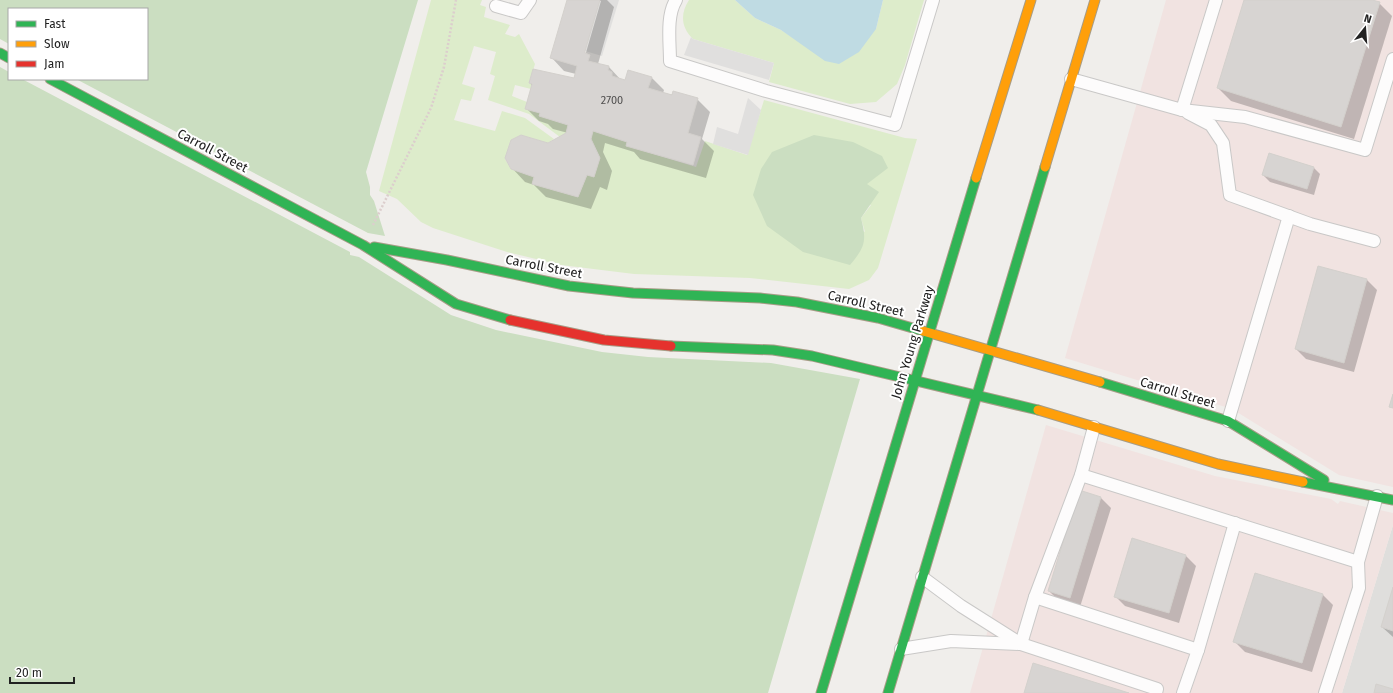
<svg xmlns="http://www.w3.org/2000/svg" width="1393" height="693" font-family="'Fira Sans',sans-serif">
	<rect width="100%" height="100%" fill="#f0eeeb"/>
	<!-- residential -->
	<polygon fill="#dfdedc" points="1393,525 1393,693 1342,693"/>
	<!-- commercial -->
	<g fill="#f1e3e1">
		<polygon points="1166,0 1393,0 1393,487 1339,475 1232,409 1065,358"/>
		<polygon points="1046,425 1215,476 1331,499 1338,504 1340,501 1393,513 1393,525 1342,693 970,693"/>
	</g>
	<!-- grass -->
	<g fill="#ddeccb" fill-rule="evenodd">
		<path d="M431,0H482L480,5L486,7L484,17L510,25L505,34L515,37L519,34L535,64L529,83L532,84L531,89L515,85L512,96L527,102L525,109L540,113L539,116L568,125L566,133L560,137L529,114L488,100L495,76L490,74L496,52L474,46L462,84L475,88L471,101L461,99L454,120L495,131L502,111L525,118L554,139L548,143L521,135L511,140L505,159L511,169L534,177L532,184L578,197L587,175L594,177L600,158L591,139L593,131L627,142V146L696,167L705,141L747,155L764,100L905,138L917,139L878,268L869,280L849,289L750,278L634,274L561,265L507,252L433,228L421,222L397,199L379,191ZM761,169L871,205L861,218L865,232Z"/>
		<path d="M689,0H735L755,18L781,30L802,43L876,29L883,0H924L905,65L897,84L876,102L850,104L769,82L774,63L693,39C681,27 680,14 689,0Z"/>
	</g>
	<!-- forest -->
	<g fill="#cbdec1">
		<polygon points="0,0 418,0 366,172 370,187 370,195 374,201 385,236 368,233 76,79 147,79 147,9 9,9 9,44 0,39"/>
		<polygon points="0,67 9,72 9,79 22,79 350,252 350,255 359,257 451,315 496,330 602,352 648,357 771,363 860,379 768,693 0,693"/>
		<path d="M814,135L853,142L882,156L888,168L867,184L879,192L861,218C867,241 865,247 850,265L803,252L767,226L753,195L761,169L772,152Z"/>
	</g>
	<!-- parking -->
	<g fill="#e0dfde">
		<polygon points="600,0 619,0 602,56 585,51"/>
		<polygon points="691,37 693,39 774,63 769,80 684,55"/>
		<polygon points="748,98 761,110 748,155 713,144 717,127 738,134"/>
	</g>
	<!-- water -->
	<polygon fill="#bfdbe3" points="735,0 883,0 876,29 859,52 839,64 825,61 781,30 755,18"/>
	<!-- shadow -->
	<g fill="#0003" fill-rule="evenodd">
		<path d="M568,0H607L614,7L598,64L609,67L621,80L626,81L651,77L664,90L663,93L697,99L710,112L702,139L714,151L706,178L640,159L634,152L605,143L603,152L612,171L607,190L600,187L591,209L546,197L534,185L525,182L512,168L568,133L553,129L548,124L539,121L526,108L532,86L530,83L574,79L576,74L564,71L552,58ZM599,1H601L585,56L583,55Z"/>
		<polygon points="1245,0 1368,0 1379,3 1392,16 1354,139 1231,101 1218,88"/>
		<polygon points="1314,168 1320,174 1314,195 1270,182 1263,175"/>
		<polygon points="1367,280 1377,290 1354,372 1306,359 1296,349"/>
		<polygon points="1079,491 1101,498 1111,508 1080,607 1059,601 1049,591"/>
		<polygon points="1133,540 1186,556 1196,566 1179,623 1125,606 1115,596"/>
		<polygon points="1255,574 1323,595 1333,605 1312,672 1245,652 1235,642"/>
		<polygon points="1393,590 1393,637 1382,627"/>
	</g>
	<!-- building -->
	<g fill="#d7d4d2" stroke="#d3d0cc">
		<polygon points="567,0 600,0 585,51 585,53 590,55 588,61 609,66 608,70 612,72 612,76 625,80 628,70 652,77 648,88 672,95 673,91 698,98 688,133 701,137 693,165 626,146 627,142 593,131 591,139 600,158 594,177 587,175 578,197 532,184 534,177 511,169 505,158 511,140 521,135 548,143 566,133 568,125 539,116 540,113 525,109 532,84 529,83 533,69 574,78 577,66 550,58"/>
		<polygon points="1244,0 1372,0 1380,2 1341,127 1217,88"/>
		<polygon points="1269,153 1314,167 1307,189 1262,175"/>
		<polygon points="1318,266 1367,279 1344,363 1295,349"/>
		<polygon points="1393,394 1393,408 1389,407"/>
		<polygon points="1079,490 1101,497 1070,598 1048,591"/>
		<polygon points="1132,538 1186,555 1169,613 1114,597"/>
		<polygon points="1255,573 1323,594 1302,663 1233,642"/>
		<polygon points="1393,587 1393,631 1381,627"/>
		<polygon points="1033,663 1129,693 1024,693"/>
		<polygon points="1376,684 1393,689 1393,693 1374,693"/>
	</g>
	<g fill="none" stroke-linecap="round" stroke-linejoin="round">
		<defs>
			<g id="lane">
				<path d="M676,0C666,16 670,42 670,61L766,91L895,125L933,0"/>
				<polyline points="496,6 521,13 530,0"/>
				<polyline points="1071,79 1182,110 1216,0"/>
				<polyline points="1182,110 1245,117 1365,150 1393,59"/>
				<polyline points="1188,113 1211,125 1223,143 1230,195 1310,224 1374,241"/>
				<polyline points="1228,421 1289,216"/>
				<polyline points="1081,475 1094,427"/>
				<polyline points="922,577 961,606 1021,644 1157,689 1156,693"/>
				<polyline points="1035,597 1198,650 1183,693"/>
				<polyline points="1021,644 1035,597 1081,475 1358,562 1377,496"/>
				<polyline points="901,649 951,641 1019,644"/>
				<polyline points="1198,650 1235,523"/>
				<polyline points="1325,693 1359,588 1358,562"/>
			</g>
			<g id="fast">
				<polyline points="0,53 9,58"/>
				<polyline points="50,79 363,245 456,304 510,320"/>
				<polyline points="374,247 447,260 569,286 633,293 760,298 797,302 878,318 923,331"/>
				<polyline points="671,346 773,350 812,356 1038,410"/>
				<polyline points="1100,382 1228,421 1324,480"/>
				<polyline points="1303,482 1393,500"/>
				<polyline points="821,693 976,178"/>
				<polyline points="888,693 1045,167"/>
			</g>
			<g id="slow">
				<polyline points="1045,167 1095,0"/>
				<polyline points="976,178 1031,0"/>
				<polyline points="923,331 1100,382"/>
				<polyline points="1038,410 1218,464 1303,482"/>
			</g>
			<polyline id="jam" points="510,320 604,340 671,346"/>
		</defs>
		<!-- lane casing -->
		<use href="#lane" stroke="#c9c8c7" stroke-width="14"/>
		<!-- fast casing -->
		<use href="#fast" stroke="#a79c86" stroke-width="11"/>
		<!-- slow casing -->
		<use href="#slow" stroke="#a79c86" stroke-width="11"/>
		<!-- jam casing -->
		<use href="#jam" stroke="#a79c86" stroke-width="11"/>
		<!-- path -->
		<polyline stroke="#dccecd" stroke-width="2.5" stroke-dasharray="2 2" stroke-linecap="butt" points="373,225 431,108 444,67 456,0"/>
		<!-- lane -->
		<use href="#lane" stroke="#fdfcfc" stroke-width="12"/>
		<!-- fast -->
		<use href="#fast" stroke="#30b455" stroke-width="9"/>
		<!-- slow -->
		<use href="#slow" stroke="#ff9f0a" stroke-width="9"/>
		<!-- jam -->
		<use href="#jam" stroke="#e5322d" stroke-width="9"/>
	</g>
	<g text-anchor="middle" stroke-width="4" stroke-linejoin="round" paint-order="stroke">
		<!-- number labels -->
		<g font-size="11" fill="#4f4e4e">
			<text x="612" y="104">2700</text>
		</g>
		<!-- street labels -->
		<g font-size="13" fill="#222" stroke="#fff">
			<text transform="translate(213 150) rotate(28)" y="5">Carroll Street</text>
			<text transform="translate(544 266) rotate(11)" y="5">Carroll Street</text>
			<text transform="translate(866 303) rotate(13)" y="5">Carroll Street</text>
			<text transform="translate(912 342) rotate(-73)" y="5">John Young Parkway</text>
			<text transform="translate(1178 392) rotate(17)" y="5">Carroll Street</text>
		</g>
	</g>
	<!-- legend -->
	<rect x="8" y="8" width="140" height="72" fill="#ffffff" stroke="#a7a7a7"/>
	<rect x="16" y="21" width="20" height="6" fill="#30b455" stroke="#a7a7a7"/>
	<text x="44" y="28" font-size="12" fill="#222222">Fast</text>
	<rect x="16" y="41" width="20" height="6" fill="#ff9f0a" stroke="#a7a7a7"/>
	<text x="44" y="48" font-size="12" fill="#222222">Slow</text>
	<rect x="16" y="61" width="20" height="6" fill="#e5322d" stroke="#a7a7a7"/>
	<text x="44" y="68" font-size="12" fill="#222222">Jam</text>
	<!-- north arrow -->
	<g transform="translate(1365 28) rotate(17)" stroke="#ffffff" stroke-width="3" paint-order="stroke">
	<path d="M0-3L7 15L0 10L-7 15Z" fill="#222222"/>
	<text y="-6" font-size="11" font-weight="bold" text-anchor="middle" fill="#222222">N</text>
	</g>
	<!-- scale -->
	<path d="M10 677v6h64v-6" fill="none" stroke="#222222" stroke-width="2"/>
	<text x="16" y="677" font-size="12" fill="#222222" stroke="#ffffff" stroke-width="3" paint-order="stroke">20 m</text>
</svg>
